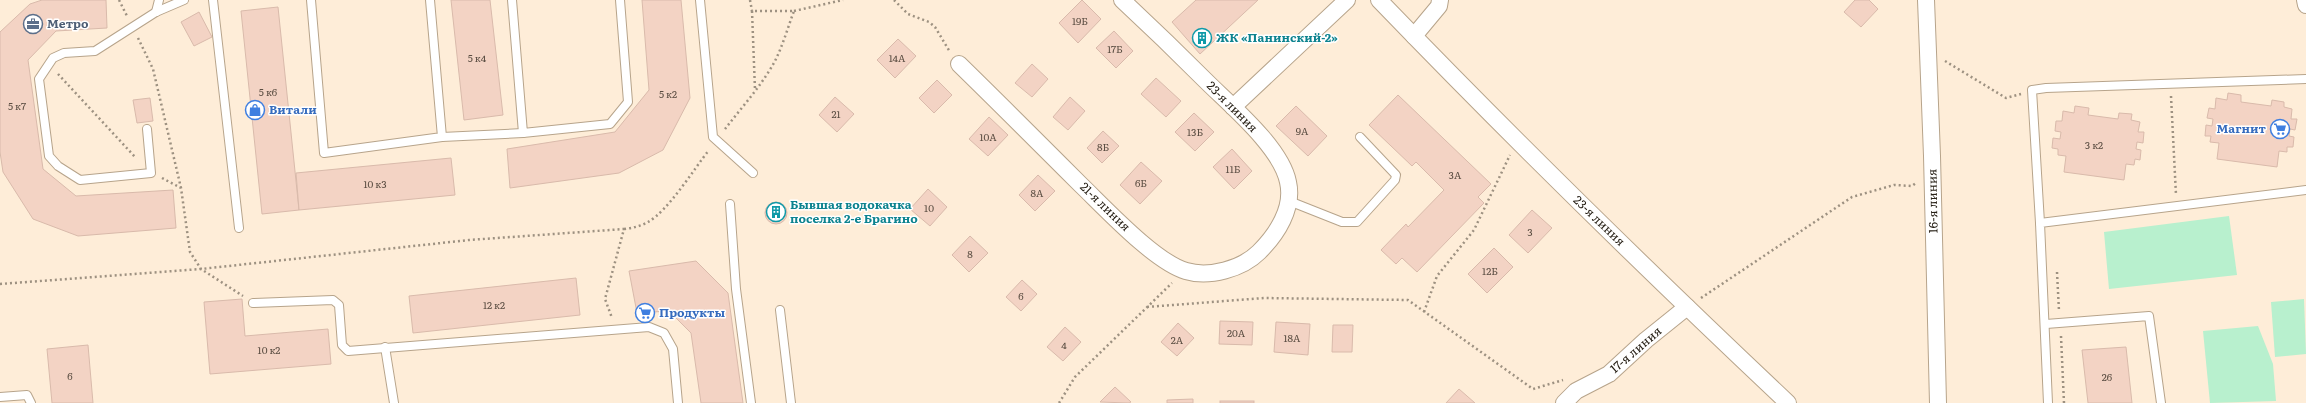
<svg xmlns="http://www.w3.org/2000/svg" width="2306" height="403" font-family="Literata,serif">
	<rect width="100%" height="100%" fill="#feedd8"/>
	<!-- green -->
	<g fill="#b8f0ce">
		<polygon points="2229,216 2237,275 2109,289 2104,232"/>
		<polygon points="2304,299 2306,354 2275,357 2271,302"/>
		<polygon points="2258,326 2273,364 2276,401 2210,403 2203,331"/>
	</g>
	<!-- building -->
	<g fill="#f3d3c4" stroke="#d9baab">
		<polygon points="42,0 106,0 107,28 56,31 28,60 43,169 76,196 173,190 176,228 78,236 33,219 3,172 0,152 0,32 30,4"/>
		<polygon points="451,0 490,0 503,115 464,120"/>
		<polygon points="642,0 681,0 690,98 663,150 619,173 510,188 507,149 615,132 649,90"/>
		<polygon points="1082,0 1101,19 1078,43 1059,23"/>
		<polygon points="1196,0 1258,0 1200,54 1172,22"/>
		<polygon points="1855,0 1869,0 1878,9 1861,27 1844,12"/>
		<polygon points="278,7 299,210 262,214 241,11"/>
		<polygon points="199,12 212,37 194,46 181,22"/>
		<polygon points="1114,31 1133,51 1116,68 1096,48"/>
		<polygon points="898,39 916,56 895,78 877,60"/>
		<polygon points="1032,64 1048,79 1032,97 1015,83"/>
		<polygon points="1156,78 1181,101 1166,117 1141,94"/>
		<polygon points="937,80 952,95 934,113 919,98"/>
		<polygon points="2228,93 2241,95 2241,102 2271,106 2272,100 2284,102 2284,107 2292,109 2291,119 2297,119 2295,130 2290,129 2289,136 2294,137 2293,147 2287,147 2287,152 2279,151 2277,167 2217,159 2219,143 2210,142 2211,136 2205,136 2206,125 2212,126 2213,119 2207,118 2209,108 2215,109 2216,98 2227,100"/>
		<polygon points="1398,95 1491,184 1478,197 1484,203 1417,272 1402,258 1396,264 1381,250 1406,224 1408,227 1444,190 1416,162 1412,166 1369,125"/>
		<polygon points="835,97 854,114 837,132 819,115"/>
		<polygon points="1070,97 1085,111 1068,130 1053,117"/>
		<polygon points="150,98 153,121 137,123 133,100"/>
		<polygon points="1296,106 1327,136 1308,156 1276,126"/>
		<polygon points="2075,106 2089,108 2088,115 2118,119 2119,113 2132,114 2131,120 2140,122 2138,132 2144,132 2143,143 2137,142 2136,149 2141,150 2140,160 2135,159 2134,165 2126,164 2124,180 2064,172 2066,156 2058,155 2058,149 2052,148 2053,138 2060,139 2061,132 2055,131 2056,121 2062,121 2063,111 2074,113"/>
		<polygon points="1194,113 1214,132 1195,151 1175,132"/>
		<polygon points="989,117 1008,135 988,156 969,139"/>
		<polygon points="1103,131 1119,146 1102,163 1087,148"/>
		<polygon points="1232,149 1252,171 1234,189 1213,167"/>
		<polygon points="451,158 455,195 299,210 296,173"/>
		<polygon points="1141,162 1162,181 1140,204 1120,185"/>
		<polygon points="1038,175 1055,191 1035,211 1019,195"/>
		<polygon points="928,189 947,207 930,226 910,209"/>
		<circle cx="776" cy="213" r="11"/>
		<polygon points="1532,210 1552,228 1528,253 1509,235"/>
		<polygon points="970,236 988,253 969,272 952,255"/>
		<polygon points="1494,248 1513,267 1487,293 1468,274"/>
		<polygon points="696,261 728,293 743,403 701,403 691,333 669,311 637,313 629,271"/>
		<polygon points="576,278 580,315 413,333 409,296"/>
		<polygon points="1022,280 1037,294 1021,311 1006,297"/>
		<polygon points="242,299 245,336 328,329 331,364 210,374 204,302"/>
		<polygon points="1220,321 1253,322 1252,345 1219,344"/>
		<polygon points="1276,322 1310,324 1308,355 1274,352"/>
		<polygon points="1178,323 1194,338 1177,356 1161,342"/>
		<polygon points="1333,325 1353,325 1352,352 1332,352"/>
		<polygon points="1065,327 1081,342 1063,361 1047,347"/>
		<polygon points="88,345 93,403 52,403 47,349"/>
		<polygon points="2126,347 2132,403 2088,403 2082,350"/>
		<polygon points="1115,387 1131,402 1129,403 1100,402"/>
		<polygon points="1459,389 1475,403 1446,403"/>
		<polygon points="1193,399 1193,403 1167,403 1167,400"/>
		<rect x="1220" y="401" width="34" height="2"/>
	</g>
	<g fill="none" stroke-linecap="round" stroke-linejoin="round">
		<defs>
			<g id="lane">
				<polyline points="213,0 239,228"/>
				<polyline points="311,0 324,153 442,137 430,0"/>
				<polyline points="512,0 523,133 610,124 628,102 620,0"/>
				<polyline points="700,0 713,137 753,173"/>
				<polyline points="156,12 159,0"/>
				<polyline points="147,129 151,173 80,180 58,166 49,156 39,79 53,58 64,53 95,51 156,12 184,0"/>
				<polyline points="442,137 523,133"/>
				<polyline points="1289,201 1342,222 1357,222 1395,180 1396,175 1360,137"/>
				<polyline points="730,204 736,289 751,403"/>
				<polyline points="2040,223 2032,90 2046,88 2306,79"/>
				<polyline points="253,303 333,300 339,305 342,345 348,351 649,327 664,333 673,349 678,403"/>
				<polyline points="780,310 791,403"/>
				<polyline points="2046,324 2149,316 2161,403"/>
				<polyline points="385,347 394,403"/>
				<polyline points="0,397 27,395 31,403"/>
				<polyline points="2048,403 2040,223 2306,190"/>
			</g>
			<g id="street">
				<path d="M1379,0C1512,138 1649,272 1788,403"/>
				<polyline points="1926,0 1932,156 1938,403"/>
				<polyline points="2305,0 2306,5"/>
				<polyline points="1414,36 1439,6 1440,0"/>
				<path d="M959,64C1000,104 1040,144 1081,185C1105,208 1155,262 1186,271C1209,278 1242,269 1259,252C1277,234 1294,208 1288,182C1281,147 1230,105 1205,80C1178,53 1150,26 1122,0"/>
				<polyline points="1233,107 1347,0"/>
				<polyline points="1564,403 1576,391 1609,374 1646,340 1687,307"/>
			</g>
		</defs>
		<!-- lane casing -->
		<use href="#lane" stroke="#b7a48b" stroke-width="10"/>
		<!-- street casing -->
		<use href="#street" stroke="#b7a48b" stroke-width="18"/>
		<!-- path -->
		<g stroke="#9d9181" stroke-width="2.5" stroke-dasharray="2 3" stroke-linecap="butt">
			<polyline points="119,0 127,16"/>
			<polyline points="750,0 752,11"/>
			<polyline points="894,0 908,14 929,22 935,27 950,52"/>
			<polyline points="794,11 843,0"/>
			<polyline points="138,38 153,69 181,188"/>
			<polyline points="1945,61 2006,98 2021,94"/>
			<polyline points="58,74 136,158"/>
			<polyline points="2171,96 2176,195"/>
			<path d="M725,129C742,107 762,85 775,61C783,45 788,27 794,11H752L755,90"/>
			<polyline points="162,178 181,188 190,252 201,269 243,296"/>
			<path d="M624,229C633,228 641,226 648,222C668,211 694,169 709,150"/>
			<polyline points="2057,272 2059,311"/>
			<polyline points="0,284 201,269 469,240 624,229 605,299 612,318"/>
			<polyline points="1701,298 1852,197 1894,185 1912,186 1916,183"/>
			<polyline points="1147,307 1264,298 1408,300 1533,389 1563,380"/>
			<polyline points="1424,312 1437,276 1474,230 1510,155"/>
			<polyline points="2061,336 2064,403"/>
			<polyline points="1059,403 1075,377 1172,283"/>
		</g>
		<!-- lane -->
		<use href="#lane" stroke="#fff" stroke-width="8"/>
		<!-- street -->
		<use href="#street" stroke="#fff" stroke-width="16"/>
	</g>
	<!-- icons -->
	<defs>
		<symbol id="office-ring" viewBox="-11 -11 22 22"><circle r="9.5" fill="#fff" stroke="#5c6f8a" stroke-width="1.5"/><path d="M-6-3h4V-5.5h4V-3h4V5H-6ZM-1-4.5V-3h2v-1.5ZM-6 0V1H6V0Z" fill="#5c6f8a"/></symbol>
		<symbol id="building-ring" viewBox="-11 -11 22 22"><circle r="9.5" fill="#fff" stroke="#0f9aa8" stroke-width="1.5"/><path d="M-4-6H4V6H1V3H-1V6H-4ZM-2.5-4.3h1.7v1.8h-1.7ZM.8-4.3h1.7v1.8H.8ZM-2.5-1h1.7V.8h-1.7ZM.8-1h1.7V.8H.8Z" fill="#0f9aa8"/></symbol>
		<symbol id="shop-ring" viewBox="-11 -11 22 22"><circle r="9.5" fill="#fff" stroke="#3f7fe0" stroke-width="1.5"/><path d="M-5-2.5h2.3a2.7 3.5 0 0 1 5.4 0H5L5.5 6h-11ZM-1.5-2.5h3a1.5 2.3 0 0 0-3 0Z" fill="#3f7fe0"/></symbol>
		<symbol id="supermarket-ring" viewBox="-11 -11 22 22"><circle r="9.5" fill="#fff" stroke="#3f7fe0" stroke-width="1.5"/><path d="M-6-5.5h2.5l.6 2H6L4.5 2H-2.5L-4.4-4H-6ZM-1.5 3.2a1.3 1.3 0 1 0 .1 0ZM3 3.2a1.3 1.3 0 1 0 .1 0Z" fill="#3f7fe0"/></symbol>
	</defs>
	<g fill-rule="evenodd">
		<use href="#office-ring" x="22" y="13" width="22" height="22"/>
		<use href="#building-ring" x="1191" y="27" width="22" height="22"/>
		<use href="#shop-ring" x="244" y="99" width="22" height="22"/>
		<use href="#supermarket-ring" x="2269" y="118" width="22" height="22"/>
		<use href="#building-ring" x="765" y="201" width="22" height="22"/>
		<use href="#supermarket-ring" x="634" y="302" width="22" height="22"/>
	</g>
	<g text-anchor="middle" stroke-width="3" stroke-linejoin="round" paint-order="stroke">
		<!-- number labels -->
		<g font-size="10" fill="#5a4d42">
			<text x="1080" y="25">19Б</text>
			<text x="1115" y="53">17Б</text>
			<text x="477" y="62">5 к4</text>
			<text x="897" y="62">14А</text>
			<text x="268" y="96">5 к6</text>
			<text x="668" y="98">5 к2</text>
			<text x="17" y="110">5 к7</text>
			<text x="836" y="118">21</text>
			<text x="1302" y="135">9А</text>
			<text x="1195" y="136">13Б</text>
			<text x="988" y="141">10А</text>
			<text x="2094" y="149">3 к2</text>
			<text x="1103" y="151">8Б</text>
			<text x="1233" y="173">11Б</text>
			<text x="1455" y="179">3А</text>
			<text x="1141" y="187">6Б</text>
			<text x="375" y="188">10 к3</text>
			<text x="1037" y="197">8А</text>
			<text x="929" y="212">10</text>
			<text x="1530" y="236">3</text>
			<text x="970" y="258">8</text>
			<text x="1490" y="275">12Б</text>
			<text x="1021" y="300">6</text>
			<text x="494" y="309">12 к2</text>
			<text x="1236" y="337">20А</text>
			<text x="1292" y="342">18А</text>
			<text x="1177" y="344">2А</text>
			<text x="1064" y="349">4</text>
			<text x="269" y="354">10 к2</text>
			<text x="70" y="380">6</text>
			<text x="2107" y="381">26</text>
		</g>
		<!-- service labels -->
		<g font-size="12" font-weight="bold" fill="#4e5e75" stroke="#fff" text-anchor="start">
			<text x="47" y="28">Метро</text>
		</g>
		<!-- culture labels -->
		<g font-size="12" font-weight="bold" fill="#0d838f" stroke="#fff" text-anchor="start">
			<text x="1216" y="42">ЖК «Панинский-2»</text>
			<text x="790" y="209">Бывшая водокачка<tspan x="790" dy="14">поселка 2-е Брагино</tspan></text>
		</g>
		<!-- street labels -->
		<g font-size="12" fill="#272016" stroke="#fff">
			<text transform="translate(1232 107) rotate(45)" y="4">23-я линия</text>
			<text transform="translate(1933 201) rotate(-91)" y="4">16-я линия</text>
			<text transform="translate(1105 207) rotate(44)" y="4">21-я линия</text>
			<text transform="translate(1599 221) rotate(44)" y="4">23-я линия</text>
			<text transform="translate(1636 350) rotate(-41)" y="4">17-я линия</text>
		</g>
		<!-- shop labels -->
		<g font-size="12" font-weight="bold" fill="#366cbe" stroke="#fff" text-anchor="start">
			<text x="269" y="114">Витали</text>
			<text x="2266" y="133" text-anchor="end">Магнит</text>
			<text x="659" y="317">Продукты</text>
		</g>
	</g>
</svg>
